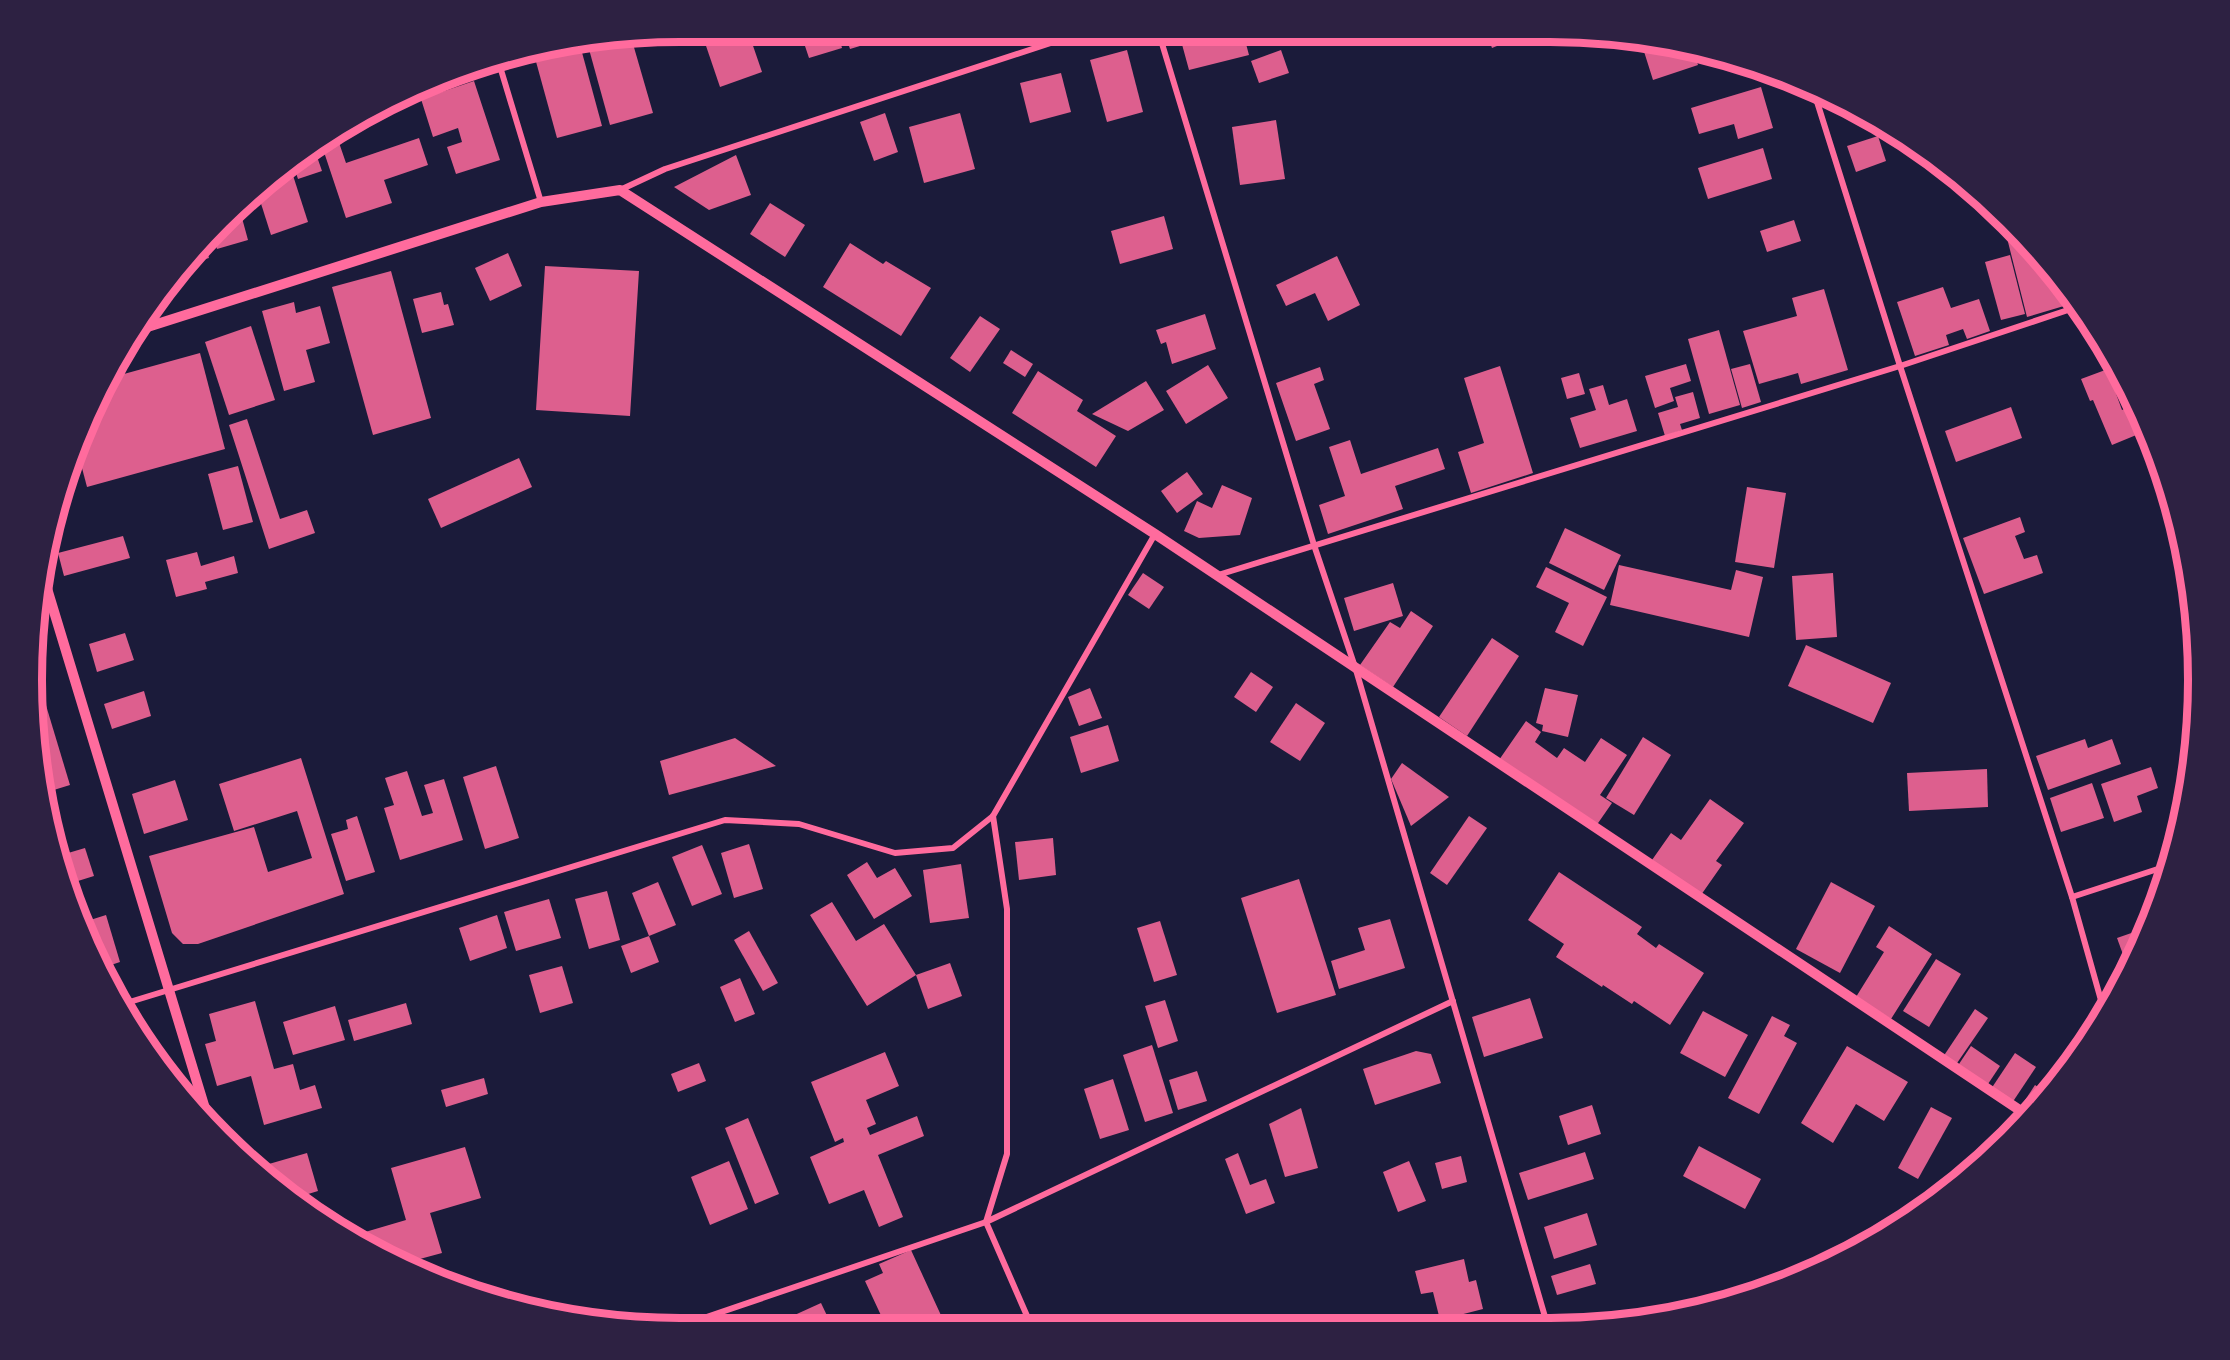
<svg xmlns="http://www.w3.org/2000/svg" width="2230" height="1360" font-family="'Source Sans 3',sans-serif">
	<rect width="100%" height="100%" fill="#1b1b3a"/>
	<!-- building -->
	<g fill="#dd5f8e">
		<polygon points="604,37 631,37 653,113 610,125 587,42"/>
		<polygon points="703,37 750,37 762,72 720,87"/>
		<polygon points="802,37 839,37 842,48 809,58"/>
		<polygon points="846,37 882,37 883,39 850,49"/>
		<polygon points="1180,37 1254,37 1254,38 1245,40 1249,55 1189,70"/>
		<polygon points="1488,37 1519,37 1492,48"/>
		<polygon points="1647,40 1662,44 1665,53 1678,49 1694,53 1698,65 1653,80 1641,42"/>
		<polygon points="580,45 602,126 557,138 535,58"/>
		<polygon points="1127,50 1143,112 1107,122 1090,60"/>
		<polygon points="1281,50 1289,73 1259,83 1251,61"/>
		<polygon points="1061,73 1071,112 1030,123 1020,83"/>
		<polygon points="474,81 500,160 456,174 447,147 462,142 458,128 433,137 421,99"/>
		<polygon points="1761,87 1773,128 1738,139 1734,124 1699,134 1691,108"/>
		<polygon points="885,113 898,152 874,161 860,122"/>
		<polygon points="960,113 975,169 924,183 909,127"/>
		<polygon points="1276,120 1285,179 1240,185 1232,127"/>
		<polygon points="336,134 346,163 419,138 428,165 384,180 392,203 346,218 321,143"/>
		<polygon points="1878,136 1886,161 1856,172 1847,146"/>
		<polygon points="314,148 322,171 298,179 292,161"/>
		<polygon points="1763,148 1772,179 1708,199 1698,168"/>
		<polygon points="736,155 751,195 709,210 674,187"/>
		<polygon points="289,163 308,222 271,235 257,191"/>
		<polygon points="770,203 805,225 785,257 750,234"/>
		<polygon points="239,207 248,240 217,249 212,233"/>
		<polygon points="1164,216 1173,249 1120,264 1111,231"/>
		<polygon points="1794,220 1801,241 1767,252 1760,231"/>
		<polygon points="2018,234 2037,252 2032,257 2039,255 2074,303 2027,317 2007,238"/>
		<polygon points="204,242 209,258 186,265"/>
		<polygon points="850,243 883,264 886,261 931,288 901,336 823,287"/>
		<polygon points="508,253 522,286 490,301 475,268"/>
		<polygon points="2010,255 2025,314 2001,320 1985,262"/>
		<polygon points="1337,256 1360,305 1328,321 1315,293 1286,306 1276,285"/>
		<polygon points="545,266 639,271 630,416 536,410"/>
		<polygon points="391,271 431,418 373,435 332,287"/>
		<polygon points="1943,287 1951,308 1979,299 1990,331 1967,339 1963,329 1946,335 1949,345 1915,356 1897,302"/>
		<polygon points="1824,289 1848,370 1801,384 1798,373 1759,384 1743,331 1797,316 1792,298"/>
		<polygon points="441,292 444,305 448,304 454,325 422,333 413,299"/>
		<polygon points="294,302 296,313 320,306 330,343 306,350 315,382 284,391 262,311"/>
		<polygon points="1205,314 1216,349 1172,364 1166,342 1161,344 1156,330"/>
		<polygon points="980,316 1000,329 970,372 950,358"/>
		<polygon points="251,326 275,400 229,415 205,342"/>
		<polygon points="1719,330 1740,405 1709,414 1688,339"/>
		<polygon points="1011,350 1033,364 1025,377 1003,363"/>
		<polygon points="200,353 225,449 87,487 77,449 113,377"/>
		<polygon points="1686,364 1691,381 1670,388 1674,401 1655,408 1645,376"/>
		<polygon points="1750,364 1761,402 1742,408 1731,369"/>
		<polygon points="1208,365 1228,398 1186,424 1166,391"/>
		<polygon points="1500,366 1533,473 1471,493 1458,452 1484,443 1464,378"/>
		<polygon points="2116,366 2126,387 2115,391 2122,410 2134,405 2146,431 2112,445 2093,400 2090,401 2081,379"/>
		<polygon points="1320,367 1324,380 1314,384 1330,429 1296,441 1276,383"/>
		<polygon points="1038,371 1083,400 1077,411 1116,436 1096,467 1012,413"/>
		<polygon points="1579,373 1585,394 1567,399 1561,378"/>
		<polygon points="1146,381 1164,410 1128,431 1092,414"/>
		<polygon points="1603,385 1609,405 1627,399 1637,431 1580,448 1570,418 1596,410 1589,389"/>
		<polygon points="1693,392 1700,418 1680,424 1682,430 1665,436 1658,413 1678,407 1675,397"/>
		<polygon points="2011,407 2022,438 1956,462 1945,431"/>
		<polygon points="247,419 280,519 307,510 315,533 269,549 229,425"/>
		<polygon points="1350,440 1361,474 1438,448 1445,469 1395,486 1403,509 1328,534 1319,505 1345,496 1329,447"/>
		<polygon points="519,458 532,487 441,528 428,499"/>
		<polygon points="238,466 253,522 223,530 208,474"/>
		<polygon points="1187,472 1203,494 1177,513 1161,491"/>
		<polygon points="1222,485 1252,498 1240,535 1199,538 1184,531 1197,501 1212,508"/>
		<polygon points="1747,487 1786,493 1774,568 1735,562"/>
		<polygon points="2020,517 2025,532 2015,536 2024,559 2037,555 2043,573 1984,594 1963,538"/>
		<polygon points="1565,528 1621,555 1604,590 1549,563"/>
		<polygon points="123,536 130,558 64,576 58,553"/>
		<polygon points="197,552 201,566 234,556 238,573 205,582 207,589 176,597 166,560"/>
		<polygon points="1619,565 1731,590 1736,570 1763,577 1749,637 1610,605"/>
		<polygon points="1546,567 1607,597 1583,646 1555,632 1569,603 1536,587"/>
		<polygon points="1143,573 1164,587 1149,609 1128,595"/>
		<polygon points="1833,573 1837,637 1796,640 1792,576"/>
		<polygon points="1393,583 1403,616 1354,631 1344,598"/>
		<polygon points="1411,611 1433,626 1393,687 1360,665 1390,622 1400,628"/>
		<polygon points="125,633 134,660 97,672 89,644"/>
		<polygon points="1492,638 1519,656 1467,736 1439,717"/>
		<polygon points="1806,645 1891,683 1873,723 1788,686"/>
		<polygon points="1251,672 1273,687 1256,712 1234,697"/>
		<polygon points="1090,688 1102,718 1079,726 1068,697"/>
		<polygon points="1545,688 1578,695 1568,737 1542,731 1543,725 1536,723"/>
		<polygon points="144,691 151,716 112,729 104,704"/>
		<polygon points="45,702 70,785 44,793 37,765 33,706"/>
		<polygon points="1296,703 1325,723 1300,761 1270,742"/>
		<polygon points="1526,721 1541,732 1535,742 1557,758 1564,748 1585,762 1601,738 1627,755 1600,795 1612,803 1596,826 1499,760"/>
		<polygon points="1108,725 1119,761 1081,773 1070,737"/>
		<polygon points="1643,737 1671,755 1634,815 1606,798"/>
		<polygon points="735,738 776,766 669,795 660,761"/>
		<polygon points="2085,739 2088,748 2112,739 2121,764 2048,790 2036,756"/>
		<polygon points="301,758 344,894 198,944 183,944 172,933 149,856 254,827 268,872 312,858 297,811 234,831 219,784"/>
		<polygon points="1402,763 1449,797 1411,826 1391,779"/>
		<polygon points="496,766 519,838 485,849 463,777"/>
		<polygon points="2151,767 2158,788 2137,796 2142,812 2114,822 2101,784"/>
		<polygon points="1987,769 1988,807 1909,811 1907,773"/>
		<polygon points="407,771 422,816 433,813 424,785 444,779 463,840 400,860 384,808 394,805 385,778"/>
		<polygon points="175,780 188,820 144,834 132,794"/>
		<polygon points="2092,783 2104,818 2061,832 2050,798"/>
		<polygon points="1710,799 1744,823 1716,861 1722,865 1701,895 1652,860 1671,833 1681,840"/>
		<polygon points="357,816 375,872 346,881 331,834 348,829 346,820"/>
		<polygon points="1469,816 1487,828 1447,885 1430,873"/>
		<polygon points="1053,838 1056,875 1019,880 1015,842"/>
		<polygon points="749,844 763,889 734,898 721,853"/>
		<polygon points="702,845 722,894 692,906 672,857"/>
		<polygon points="85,848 94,876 65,885 58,856"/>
		<polygon points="867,862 877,878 895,868 912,896 874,919 847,875"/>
		<polygon points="961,864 969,918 930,923 923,870"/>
		<polygon points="1559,872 1642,927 1637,934 1656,948 1659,944 1704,973 1670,1025 1634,1001 1632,1004 1603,985 1602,987 1556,957 1564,944 1528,920"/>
		<polygon points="1299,879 1336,995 1277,1013 1241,898"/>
		<polygon points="658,882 676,925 649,936 632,893"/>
		<polygon points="1831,882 1875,906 1840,973 1796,949"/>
		<polygon points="607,891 620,940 589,949 575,899"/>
		<polygon points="549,899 561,938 516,951 504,912"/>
		<polygon points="832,902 856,941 884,924 916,975 867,1006 810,915"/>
		<polygon points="106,915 120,962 105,967 84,922"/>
		<polygon points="497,915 507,948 470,961 459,928"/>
		<polygon points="1390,919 1405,968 1339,989 1331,961 1365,950 1358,928"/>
		<polygon points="1160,921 1177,975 1154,982 1137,928"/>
		<polygon points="1889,926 1932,954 1891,1019 1856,997 1884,952 1876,947"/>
		<polygon points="2140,930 2143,937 2129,971 2117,938"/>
		<polygon points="749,931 778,983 763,991 734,940"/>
		<polygon points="649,936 659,962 631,973 621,946"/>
		<polygon points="1936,959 1961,974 1929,1027 1903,1011"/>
		<polygon points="950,963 962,996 928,1009 916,975"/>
		<polygon points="562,966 573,1003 540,1013 529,975"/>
		<polygon points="740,978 755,1014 735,1022 720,987"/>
		<polygon points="1530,998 1543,1038 1484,1057 1472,1017"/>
		<polygon points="1165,1000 1178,1041 1158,1048 1145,1006"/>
		<polygon points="255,1001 274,1069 293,1064 300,1090 315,1085 322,1108 264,1125 251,1076 217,1086 205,1044 216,1041 209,1014"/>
		<polygon points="406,1003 412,1024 354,1041 348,1020"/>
		<polygon points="335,1006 345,1040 293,1055 283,1022"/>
		<polygon points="1975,1009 1988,1018 1955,1066 1943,1057"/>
		<polygon points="1703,1011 1748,1035 1725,1077 1680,1053"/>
		<polygon points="1772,1016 1790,1025 1784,1036 1797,1043 1759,1114 1728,1098"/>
		<polygon points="138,1034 147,1035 154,1042 161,1065"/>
		<polygon points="1152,1045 1173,1113 1145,1122 1123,1055"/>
		<polygon points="1847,1046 1908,1082 1884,1121 1856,1104 1833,1143 1801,1123"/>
		<polygon points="1971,1046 2000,1066 1986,1087 1957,1067"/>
		<polygon points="1416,1051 1431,1054 1441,1083 1375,1105 1363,1069"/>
		<polygon points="885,1052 899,1086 866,1100 876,1124 867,1128 870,1135 917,1116 924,1136 878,1155 903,1217 879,1227 864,1190 829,1204 810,1157 844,1142 843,1138 835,1142 811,1082"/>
		<polygon points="2015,1053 2036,1067 2012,1103 1991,1089"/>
		<polygon points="699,1063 706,1081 678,1092 671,1074"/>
		<polygon points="1197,1071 1207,1101 1178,1110 1169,1080"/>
		<polygon points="484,1078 488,1094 446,1107 441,1090"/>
		<polygon points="1113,1079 1129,1130 1100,1139 1084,1089"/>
		<polygon points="2035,1085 2047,1093 2028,1113 2020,1108"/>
		<polygon points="1592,1105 1601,1134 1568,1145 1559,1116"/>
		<polygon points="1931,1107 1952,1118 1918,1179 1898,1168"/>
		<polygon points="1301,1108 1318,1168 1285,1177 1269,1124"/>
		<polygon points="748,1118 779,1194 755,1204 725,1128"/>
		<polygon points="1699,1146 1761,1179 1745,1209 1683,1176"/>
		<polygon points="465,1147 481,1198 430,1213 442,1253 405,1263 355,1235 406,1220 391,1168"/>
		<polygon points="1585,1152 1594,1179 1528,1200 1519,1173"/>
		<polygon points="307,1153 318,1191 292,1199 255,1168"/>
		<polygon points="1238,1153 1250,1185 1266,1179 1275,1203 1246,1214 1225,1159"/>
		<polygon points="1461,1156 1467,1182 1442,1189 1435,1163"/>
		<polygon points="729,1161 748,1209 710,1225 691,1177"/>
		<polygon points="1409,1161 1426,1201 1398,1212 1383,1172"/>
		<polygon points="1587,1213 1597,1245 1554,1259 1544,1227"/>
		<polygon points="911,1250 945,1324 885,1324 865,1281 883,1273 879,1264"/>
		<polygon points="1464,1259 1469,1282 1476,1280 1483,1309 1440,1320 1433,1292 1421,1294 1415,1271"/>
		<polygon points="1590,1264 1596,1284 1557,1295 1551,1276"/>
		<polygon points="821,1303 831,1324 791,1324 788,1318"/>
		<polygon points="1622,1313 1624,1322 1577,1327 1577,1326"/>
	</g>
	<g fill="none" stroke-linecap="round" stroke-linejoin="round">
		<!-- minor -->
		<g stroke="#ff6b9d" stroke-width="6">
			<polyline points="1160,37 1314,545 1356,670 1548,1327"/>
			<polyline points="498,60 541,202"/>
			<polyline points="1813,89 1900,366 2072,897 2104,1011"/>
			<polyline points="620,190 665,169 1069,37"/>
			<polyline points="1218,575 1900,366 2077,307"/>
			<polyline points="993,816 1007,909 1007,1154 986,1222 1031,1325"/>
			<polyline points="2072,897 2170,865"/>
			<polyline points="123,1004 725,820 799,824 895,853 953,848 993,816 1155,534"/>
			<polyline points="689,1323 986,1222 1453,1001"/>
		</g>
		<!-- tertiary -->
		<g stroke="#ff6b9d" stroke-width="10">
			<polyline points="135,331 541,202 620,190 1155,534 2027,1115"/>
			<polyline points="42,572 210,1125"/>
		</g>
	</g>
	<!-- crop -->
	<path d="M0 0H2230V1360H0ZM680 42H1550A638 638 0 0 1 2188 680V680A638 638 0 0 1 1550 1318H680A638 638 0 0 1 42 680V680A638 638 0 0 1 680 42Z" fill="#2d2142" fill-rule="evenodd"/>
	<path fill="none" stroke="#ff6b9d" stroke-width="8" d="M680 42H1550A638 638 0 0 1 2188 680V680A638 638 0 0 1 1550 1318H680A638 638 0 0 1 42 680V680A638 638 0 0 1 680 42Z"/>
</svg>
